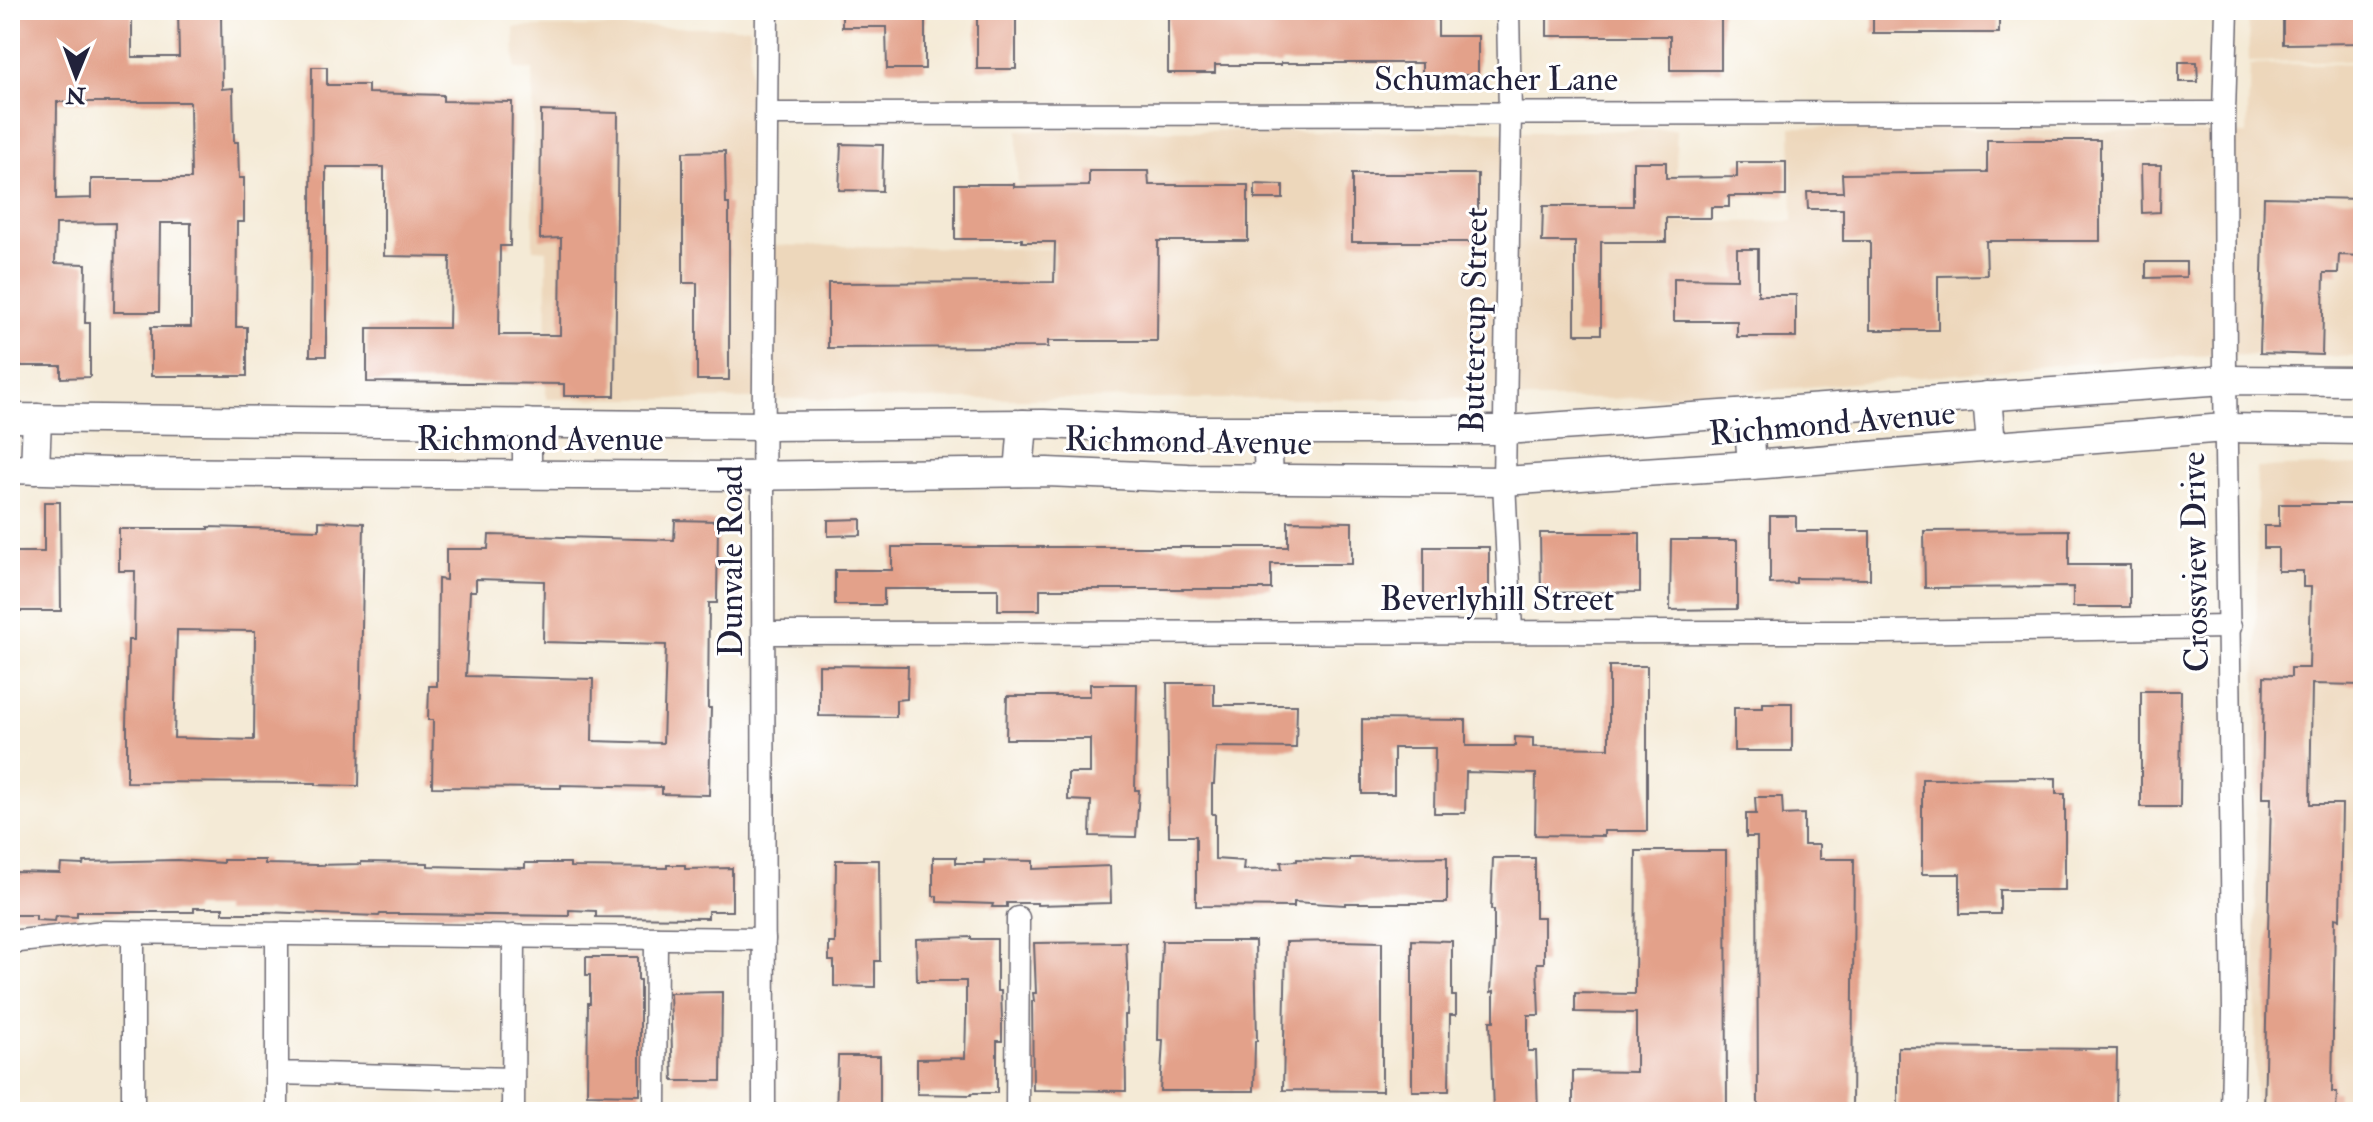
<svg xmlns="http://www.w3.org/2000/svg" width="2373" height="1122" font-family="'IM FELL Double Pica',serif">
	<rect width="100%" height="100%" fill="#fff"/>
	<filter id="ink" filterUnits="userSpaceOnUse"><feTurbulence type="fractalNoise" baseFrequency=".0125" numOctaves="2"/><feDisplacementMap in="SourceGraphic" scale="16" xChannelSelector="R" yChannelSelector="G"/><feConvolveMatrix kernelMatrix="1 2 1 2 8 2 1 2 1" color-interpolation-filters="sRGB"/></filter>
	<filter id="wash" filterUnits="userSpaceOnUse"><feTurbulence type="fractalNoise" baseFrequency=".006" numOctaves="4" result="noise"/><feDisplacementMap in="SourceGraphic" scale="32" xChannelSelector="R" yChannelSelector="G"/><feGaussianBlur stdDeviation="1.8" result="paint"/><feColorMatrix in="noise" values="0 0 0 0 0 0 0 0 0 0 0 0 0 0 0 0 0 1.4 0 .05"/><feComposite in="paint" operator="in"/></filter>
	<g filter="url(#wash)">
		<rect width="100%" height="100%" fill="#f4ead6"/>
		<!-- built -->
		<g fill="#edd7bb">
			<polygon points="2248,10 2363,10 2363,60 2249,62"/>
			<polygon points="514,27 750,27 750,245 1050,249 1050,301 1052,247 1017,247 1018,130 1552,132 1676,129 1677,223 1793,221 1791,127 2247,134 2250,65 2363,63 2363,357 2217,355 2130,359 1736,393 1608,399 546,399 547,250 533,249 533,70 515,69"/>
			<polygon points="2363,465 2363,1112 2255,1112 2257,468"/>
		</g>
		<g id="blocks">
			<!-- building -->
			<g fill="#e3a18a" fill-rule="evenodd">
				<path d="M10,10H132V57H179L178,10H207V15H221L222,89L233,88L234,142H238L239,178H244V222H237L236,327H247V376H151V327H191V223H160L159,312H114L115,223L56,224L55,263L86,264L85,323H90V377L61,378V366H10ZM57,102H190L191,179H91V198L56,199Z"/>
				<polygon points="842,10 925,10 925,69 887,69 886,27 842,27"/>
				<rect x="977" y="10" width="39" height="59"/>
				<polygon points="1168,10 1438,10 1438,36 1478,36 1478,75 1422,75 1422,63 1281,63 1281,65 1215,65 1215,73 1168,73"/>
				<polygon points="1547,10 1721,10 1721,70 1670,70 1670,36 1547,36"/>
				<rect x="1873" y="10" width="126" height="23"/>
				<polygon points="2283,10 2363,10 2363,43 2283,44"/>
				<polygon points="2179,62 2197,62 2198,82 2179,82"/>
				<polygon points="312,67 327,67 327,85 368,85 368,93 443,95 443,101 512,102 510,246 500,246 499,335 560,335 561,238 540,239 541,111 618,113 615,396 564,396 564,384 367,382 367,328 449,328 450,257 384,256 384,167 326,167 326,356 310,356"/>
				<polygon points="1987,140 2100,140 2100,241 1986,241 1987,275 1938,276 1938,330 1870,330 1870,241 1843,241 1843,209 1808,209 1807,192 1843,192 1842,174 1987,172"/>
				<polygon points="841,144 883,145 882,191 839,190"/>
				<polygon points="725,151 726,204 729,204 729,380 697,380 697,283 683,283 683,152"/>
				<polygon points="1633,162 1666,162 1666,178 1737,177 1737,162 1786,162 1786,196 1729,196 1729,207 1711,207 1711,218 1666,218 1666,242 1601,242 1601,334 1575,334 1575,242 1542,242 1543,206 1633,206"/>
				<polygon points="2141,165 2161,165 2160,212 2142,213"/>
				<polygon points="1089,171 1148,171 1149,185 1248,185 1248,241 1158,241 1157,341 1048,341 1048,347 828,348 828,283 1054,282 1055,242 1022,242 1022,239 955,239 955,184 1014,184 1014,187 1089,186"/>
				<rect x="1352" y="174" width="126" height="68"/>
				<polygon points="1255,184 1283,185 1283,199 1255,199"/>
				<polygon points="2264,197 2363,199 2363,256 2339,255 2338,273 2324,273 2322,355 2260,353"/>
				<polygon points="1737,249 1758,249 1758,295 1796,295 1796,337 1737,337 1737,321 1674,321 1674,278 1737,279"/>
				<polygon points="2146,262 2186,262 2186,277 2146,278"/>
				<polygon points="44,502 60,502 61,611 10,611 10,552 44,552"/>
				<polygon points="2279,504 2363,504 2363,685 2312,684 2310,804 2342,804 2340,919 2335,918 2332,1092 2337,1092 2336,1112 2264,1112 2271,798 2262,798 2264,676 2291,677 2291,668 2309,668 2311,587 2303,587 2303,571 2278,571 2278,548 2264,548 2264,526 2279,526"/>
				<polygon points="1770,516 1796,516 1796,531 1870,531 1870,579 1796,578 1796,583 1770,584"/>
				<polygon points="861,519 861,535 828,536 828,520"/>
				<path d="M675,520L718,521L717,603H709L708,708H711L709,795L662,794V787L561,785V788L432,787L433,720H428L429,686H437L438,579L446,580V549H488L489,535L674,540ZM476,579L544,581L543,642L666,645L663,743L592,741L593,679L466,676L470,591H476Z"/>
				<path d="M319,521L364,523L359,786L316,785V783L127,782V727H126L128,640H134L135,571H119V529H208V527L319,530ZM177,630L255,631L254,740L174,738Z"/>
				<polygon points="1288,521 1352,522 1352,564 1271,564 1271,589 1040,589 1040,610 998,610 998,589 884,589 884,605 835,605 835,570 892,570 892,547 1288,547"/>
				<polygon points="2069,530 2069,565 2130,565 2130,607 2073,607 2073,587 1925,588 1924,531"/>
				<polygon points="1540,533 1640,533 1640,592 1541,593"/>
				<polygon points="1671,540 1737,540 1737,609 1670,610"/>
				<polygon points="1424,547 1489,547 1489,601 1424,600"/>
				<polygon points="819,665 908,666 907,699 896,700 896,717 819,716"/>
				<polygon points="1609,666 1647,666 1647,831 1604,831 1604,836 1535,835 1536,774 1466,772 1465,813 1434,813 1435,748 1394,748 1394,794 1362,794 1362,719 1466,720 1466,746 1515,746 1515,737 1533,738 1533,747 1609,748"/>
				<polygon points="1167,683 1214,683 1214,705 1297,705 1296,748 1216,747 1214,784 1212,784 1212,814 1215,814 1215,859 1244,861 1243,870 1282,869 1281,862 1297,861 1297,859 1350,861 1350,858 1447,857 1447,903 1345,903 1345,905 1294,902 1294,907 1196,906 1196,836 1169,836"/>
				<polygon points="1090,684 1137,684 1135,790 1139,790 1136,837 1090,836 1091,801 1068,800 1068,773 1090,773 1090,739 1006,739 1007,696 1090,696"/>
				<polygon points="2141,691 2181,691 2180,807 2141,807"/>
				<polygon points="1763,703 1792,703 1792,751 1734,751 1734,708 1763,708"/>
				<polygon points="2056,778 2056,794 2065,794 2065,890 2000,890 2000,914 1960,914 1960,874 1922,874 1922,779"/>
				<polygon points="1755,797 1782,797 1783,815 1804,814 1804,845 1819,845 1819,859 1854,859 1852,1112 1758,1112 1757,837 1746,837 1746,814 1756,814"/>
				<polygon points="1636,851 1726,851 1727,1112 1573,1110 1573,1071 1636,1072 1636,1013 1575,1012 1575,993 1635,994"/>
				<polygon points="933,857 956,857 956,863 984,863 984,860 1033,861 1033,869 1110,866 1111,903 1037,905 1037,903 1007,903 1007,907 992,907 993,904 937,902 937,896 933,896"/>
				<polygon points="1493,858 1535,858 1535,917 1544,917 1544,963 1537,963 1539,1015 1528,1015 1528,1051 1536,1051 1538,1112 1493,1112 1490,1021 1494,1021 1494,991 1491,992 1494,942 1494,910 1491,910"/>
				<polygon points="178,860 223,863 223,860 265,860 265,864 316,865 361,864 361,862 428,863 428,866 525,868 525,863 570,863 570,867 667,868 667,865 685,865 685,869 732,868 732,911 708,911 708,918 596,917 596,911 569,910 569,916 409,914 380,914 379,916 265,912 265,913 223,913 223,908 194,908 194,912 77,912 77,917 56,916 55,921 36,920 36,915 13,915 13,872 60,873 61,864 83,865 84,862"/>
				<polygon points="836,860 879,860 880,961 875,961 875,987 834,986 834,961 829,961 829,943 835,943"/>
				<polygon points="971,937 971,939 997,939 997,991 1001,991 1002,1019 1002,1041 997,1041 997,1093 972,1093 971,1095 917,1094 917,1059 965,1058 966,1019 966,981 917,981 916,939"/>
				<polygon points="1412,940 1452,941 1452,996 1456,996 1456,1015 1450,1015 1449,1091 1412,1091"/>
				<polygon points="1162,941 1255,941 1257,1041 1255,1041 1254,1091 1160,1091 1163,1040 1158,1040 1159,992 1160,992"/>
				<polygon points="1341,941 1382,942 1382,1091 1283,1090 1286,942"/>
				<polygon points="1126,942 1128,990 1127,1015 1125,1015 1126,1091 1033,1090 1032,1001 1034,1001 1033,993 1036,993 1034,943"/>
				<polygon points="586,957 638,957 638,980 640,980 640,1095 587,1094 588,1003 590,1003 590,975 586,975"/>
				<polygon points="722,992 721,1081 673,1081 670,993"/>
				<polygon points="1898,1047 2117,1049 2116,1112 1898,1112"/>
				<polygon points="838,1056 880,1056 880,1112 836,1112"/>
			</g>
		</g>
	</g>
	<g filter="url(#ink)">
		<use href="#blocks" fill-opacity="0" stroke="#6c6871" stroke-width="2"/>
		<g fill="none" stroke-linecap="round" stroke-linejoin="round">
			<defs>
				<g id="minor">
					<polyline points="1508,10 1510,112 1504,481 1511,631"/>
					<polyline points="2227,10 2224,113 2225,380 2234,1012 2232,1112"/>
					<polyline points="767,114 2224,113"/>
					<polyline points="764,633 1884,632 2230,627"/>
					<polyline points="277,934 277,1073 513,1079"/>
					<polyline points="10,942 104,932 764,939"/>
					<polyline points="277,1073 277,1112"/>
					<polyline points="133,1112 133,933"/>
					<polyline points="513,1112 514,936"/>
					<polyline points="655,1112 656,938"/>
					<polyline points="764,1112 763,499 767,10"/>
					<polyline points="1017,1112 1018,918"/>
				</g>
				<g id="major">
					<polyline points="1987,396 1991,445"/>
					<polyline points="1748,413 1752,465"/>
					<polyline points="10,418 765,426 1044,424 1187,430 1505,430 2225,380 2363,381"/>
					<polyline points="1267,430 1269,479"/>
					<polyline points="10,469 111,472 733,476 1047,472 1188,478 1504,481 1752,465 2225,428 2363,430"/>
					<polyline points="35,470 37,418"/>
					<polyline points="1019,472 1023,424"/>
					<polyline points="527,474 527,423"/>
				</g>
			</defs>
			<!-- minor casing -->
			<use href="#minor" stroke="#6c6871" stroke-width="25"/>
			<!-- major casing -->
			<use href="#major" stroke="#6c6871" stroke-width="31"/>
			<!-- minor -->
			<use href="#minor" stroke="#fff" stroke-width="22"/>
			<!-- major -->
			<use href="#major" stroke="#fff" stroke-width="28"/>
		</g>
	</g>
	<g text-anchor="middle" stroke-width="6" stroke-linejoin="round" paint-order="stroke">
		<!-- street labels -->
		<g font-size="34" fill="#22223b" stroke="#fff">
			<text x="1496" y="90">Schumacher Lane</text>
			<text transform="translate(1473 320) rotate(-89)" y="12">Buttercup Street</text>
			<text transform="translate(1832 422) rotate(-5)" y="12">Richmond Avenue</text>
			<text x="540" y="450">Richmond Avenue</text>
			<text transform="translate(1188 440) rotate(1)" y="12">Richmond Avenue</text>
			<text transform="translate(730 561) rotate(-90)" y="12">Dunvale Road</text>
			<text transform="translate(2194 562) rotate(-91)" y="12">Crossview Drive</text>
			<text x="1497" y="610">Beverlyhill Street</text>
		</g>
	</g>
	<!-- margin -->
	<rect width="2373" height="1122" fill="none" stroke="#fff" stroke-width="40"/>
	<!-- north arrow -->
	<g transform="translate(76 76) rotate(181)" stroke="#ffffff" stroke-width="6" paint-order="stroke">
	<path d="M0-6L14 30L0 20L-14 30Z" fill="#22223b"/>
	<text y="-12" font-size="22" font-weight="bold" text-anchor="middle" fill="#22223b">N</text>
	</g>
</svg>
